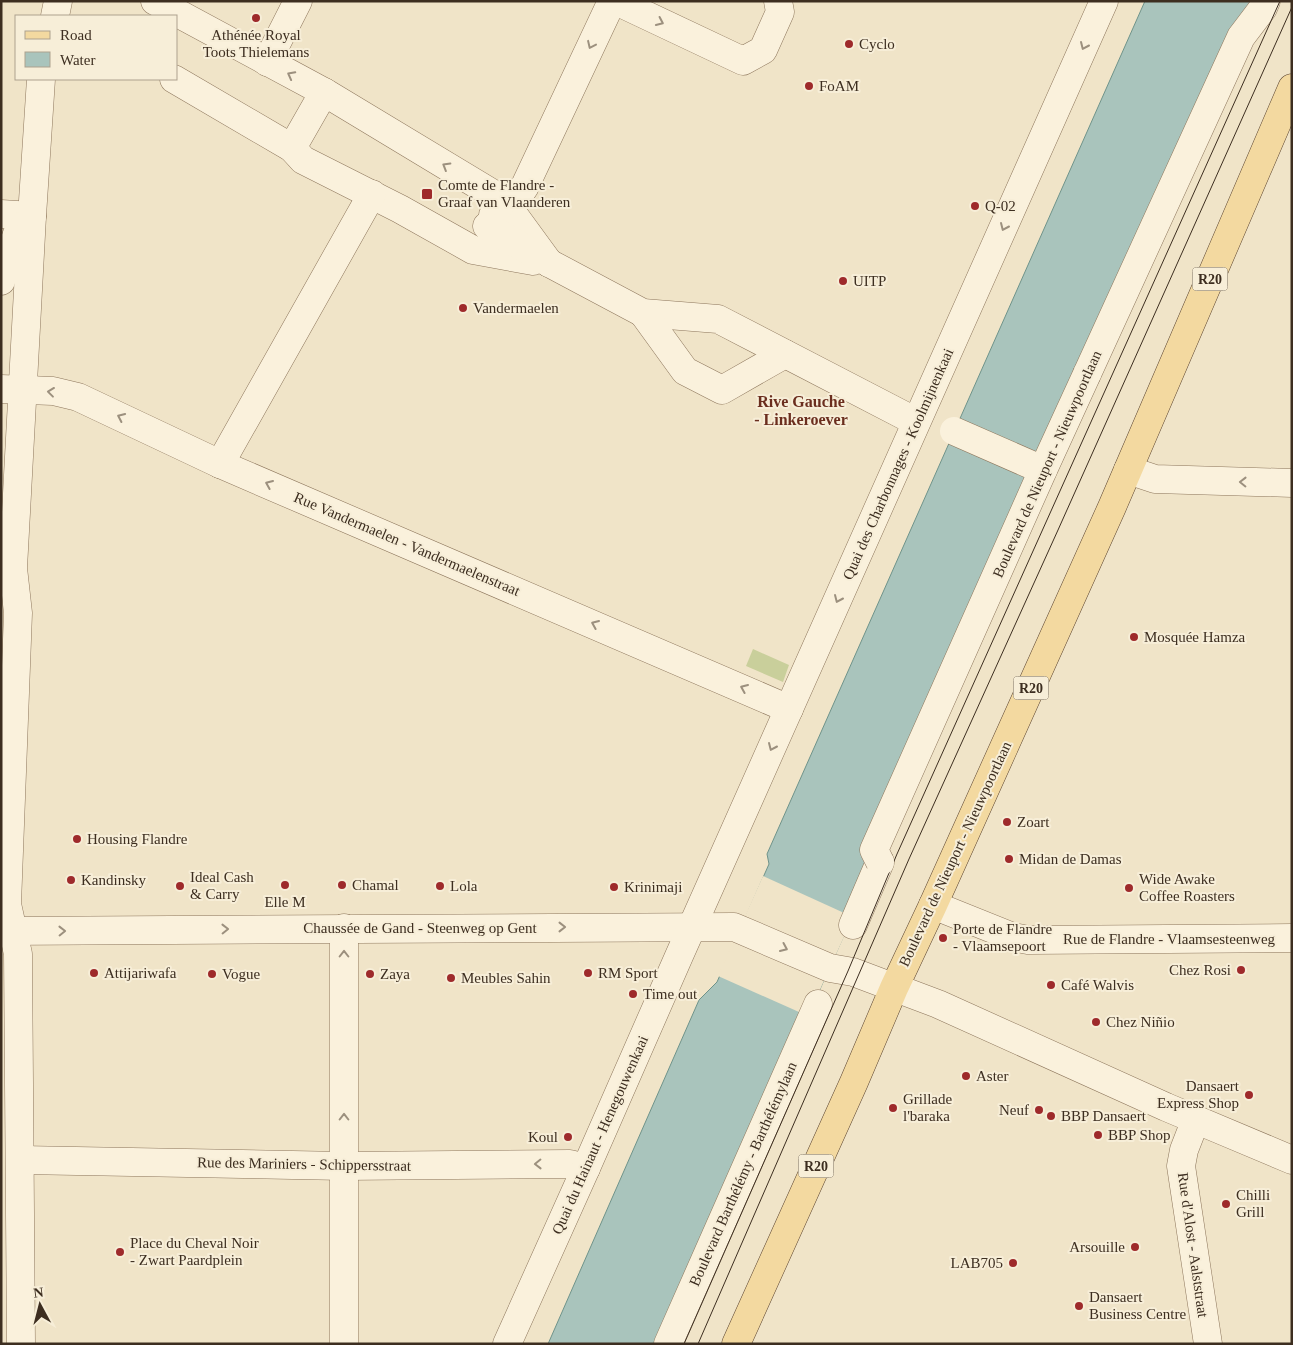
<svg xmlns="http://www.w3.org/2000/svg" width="1293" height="1345" font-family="Georgia,serif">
	<rect width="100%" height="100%" fill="#f0e4c8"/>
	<!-- green -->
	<polygon fill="#c9cf9b" points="753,649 789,665 783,682 746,666"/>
	<!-- water -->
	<polygon fill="#a9c4bc" stroke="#6f938a" points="1145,1 1260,1 662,1344 548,1344 699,1000 717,982 769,864 767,854"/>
	<!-- pier -->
	<polygon fill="#f0e4c8" points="763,876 853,917 808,1016 718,976"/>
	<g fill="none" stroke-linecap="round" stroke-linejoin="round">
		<defs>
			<g id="minor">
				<polyline points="155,1 324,92 503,200 549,263"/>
				<polyline points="616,1 743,61 763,50 780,12 778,1"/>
				<polyline points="55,16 58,1"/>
				<polyline points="267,62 298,1"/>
				<polyline points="174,79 292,148 303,160 400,209 473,250 533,261"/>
				<polyline points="292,148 324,92"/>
				<polyline points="1,214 32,216"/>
				<polyline points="493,215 503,200 524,188 612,1"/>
				<polyline points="487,226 549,263 643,313 718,319 907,417"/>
				<polyline points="1,281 17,234 28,221"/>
				<polyline points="643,313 685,371 722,390 785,354"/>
				<polyline points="1087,374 1241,37 1263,8 1266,1"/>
				<polyline points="1,389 53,391 78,397 220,464 789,709"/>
				<polyline points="220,464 372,194"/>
				<polyline points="1128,470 1155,479 1292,483"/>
				<polyline points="933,905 1013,937 1028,940 1292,938"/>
				<polyline points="853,925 880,862"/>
				<polyline points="1,931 734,927 830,968 853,972 938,1004 1166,1107 1292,1160"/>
				<polyline points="1196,1119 1184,1150 1181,1166 1208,1344"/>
				<polyline points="21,1160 344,1166 570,1164 586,1168"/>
				<polyline points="21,1344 18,954 7,904 18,613 13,568 32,216 41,79"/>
				<polyline points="344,1344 344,928"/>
				<polyline points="507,1344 586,1168 679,956 1104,1"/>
				<polyline points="668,1344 818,1004"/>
			</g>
			<polyline id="major" points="736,1344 854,1082 894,988 933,905 1112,507 1292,88"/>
		</defs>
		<!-- minor casing -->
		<use href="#minor" stroke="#8d765c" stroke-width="29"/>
		<!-- major casing -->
		<use href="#major" stroke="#5b4430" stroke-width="29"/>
		<!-- minor -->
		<use href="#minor" stroke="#faf1dc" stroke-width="28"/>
		<!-- major -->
		<use href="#major" stroke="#f3d9a0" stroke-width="28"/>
		<!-- tram -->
		<g stroke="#3d2e20" stroke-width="1">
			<polyline points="684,1344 848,971 897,854 1280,1"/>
			<polyline points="698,1344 909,859 1058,530 1292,7"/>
		</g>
		<defs>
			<g id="minor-bridge">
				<polyline points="954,431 1043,470"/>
				<polyline points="880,862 874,850 1043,470 1087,374"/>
			</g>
		</defs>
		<!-- minor-bridge casing -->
		<use href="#minor-bridge" stroke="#8d765c" stroke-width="29" stroke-linecap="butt"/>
		<!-- minor-bridge -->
		<use href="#minor-bridge" stroke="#faf1dc" stroke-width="28"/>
	</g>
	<!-- one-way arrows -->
	<defs><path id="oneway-chevron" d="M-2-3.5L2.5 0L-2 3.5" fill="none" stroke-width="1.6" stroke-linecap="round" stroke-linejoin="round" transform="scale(1.25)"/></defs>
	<g stroke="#9c907e">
		<use href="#oneway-chevron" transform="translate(660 22) rotate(25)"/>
		<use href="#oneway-chevron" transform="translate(591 45) rotate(115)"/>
		<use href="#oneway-chevron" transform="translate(1084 46) rotate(114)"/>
		<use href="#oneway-chevron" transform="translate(291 75) rotate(-152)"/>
		<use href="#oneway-chevron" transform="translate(446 166) rotate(-149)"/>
		<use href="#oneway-chevron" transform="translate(1004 227) rotate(114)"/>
		<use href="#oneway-chevron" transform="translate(51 392) rotate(-173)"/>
		<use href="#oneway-chevron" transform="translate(121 417) rotate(-155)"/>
		<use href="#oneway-chevron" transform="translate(1243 482) rotate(-179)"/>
		<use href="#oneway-chevron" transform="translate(269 484) rotate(-157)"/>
		<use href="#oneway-chevron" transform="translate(838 599) rotate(114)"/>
		<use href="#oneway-chevron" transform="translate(595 624) rotate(-157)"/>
		<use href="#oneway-chevron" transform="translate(744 688) rotate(-157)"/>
		<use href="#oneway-chevron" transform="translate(772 747) rotate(114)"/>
		<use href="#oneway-chevron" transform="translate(562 927)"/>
		<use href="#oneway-chevron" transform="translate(225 929) rotate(-1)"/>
		<use href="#oneway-chevron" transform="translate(62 931) rotate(-1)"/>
		<use href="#oneway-chevron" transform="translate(784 948) rotate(24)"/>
		<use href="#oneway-chevron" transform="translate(344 954) rotate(-90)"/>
		<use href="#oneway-chevron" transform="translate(344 1117) rotate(-90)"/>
		<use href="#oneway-chevron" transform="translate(538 1164) rotate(179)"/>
	</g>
	<!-- markers -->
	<g fill="#9e2a2b" stroke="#f7eed8" stroke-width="2">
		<circle cx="256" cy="18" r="5"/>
		<circle cx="849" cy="44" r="5"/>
		<circle cx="809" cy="86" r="5"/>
		<rect x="421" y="188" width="12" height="12" rx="2.5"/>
		<circle cx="975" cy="206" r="5"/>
		<circle cx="843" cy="281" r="5"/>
		<circle cx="463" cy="308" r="5"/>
		<circle cx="1134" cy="637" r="5"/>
		<circle cx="1007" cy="822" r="5"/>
		<circle cx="77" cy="839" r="5"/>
		<circle cx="1009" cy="859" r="5"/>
		<circle cx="71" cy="880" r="5"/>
		<circle cx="285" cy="885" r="5"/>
		<circle cx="342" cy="885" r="5"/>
		<circle cx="180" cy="886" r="5"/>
		<circle cx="440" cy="886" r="5"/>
		<circle cx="614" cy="887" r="5"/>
		<circle cx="1129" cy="888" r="5"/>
		<circle cx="943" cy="938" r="5"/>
		<circle cx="1241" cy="970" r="5"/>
		<circle cx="94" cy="973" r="5"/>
		<circle cx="588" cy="973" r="5"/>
		<circle cx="212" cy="974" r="5"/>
		<circle cx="370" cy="974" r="5"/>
		<circle cx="451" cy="978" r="5"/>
		<circle cx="1051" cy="985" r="5"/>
		<circle cx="633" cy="994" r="5"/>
		<circle cx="1096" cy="1022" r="5"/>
		<circle cx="966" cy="1076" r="5"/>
		<circle cx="1249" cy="1095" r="5"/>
		<circle cx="893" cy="1108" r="5"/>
		<circle cx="1039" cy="1110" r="5"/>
		<circle cx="1051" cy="1116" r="5"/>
		<circle cx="1098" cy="1135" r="5"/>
		<circle cx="568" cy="1137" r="5"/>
		<circle cx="1226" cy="1204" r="5"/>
		<circle cx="1135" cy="1247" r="5"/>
		<circle cx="120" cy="1252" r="5"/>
		<circle cx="1013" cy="1263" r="5"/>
		<circle cx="1079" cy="1306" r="5"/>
	</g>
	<g text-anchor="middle" stroke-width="4" stroke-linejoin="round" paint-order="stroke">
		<!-- shield labels -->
		<g fill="#f7eed8" stroke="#756857" stroke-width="1">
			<rect x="1192.5" y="267.5" width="35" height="23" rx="4"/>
			<rect x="1013.5" y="676.5" width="35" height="23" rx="4"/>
			<rect x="798.5" y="1154.5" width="35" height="23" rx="4"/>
		</g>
		<g font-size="14" font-weight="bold" fill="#3d2e20">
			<text x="1210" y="284">R20</text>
			<text x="1031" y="693">R20</text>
			<text x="816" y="1171">R20</text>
		</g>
		<!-- poi labels -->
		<g font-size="15" fill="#3d2e20" stroke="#f7eed8" text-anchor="start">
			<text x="256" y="40" text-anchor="middle">Athénée Royal<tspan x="256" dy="17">Toots Thielemans</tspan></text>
			<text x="859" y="49">Cyclo</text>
			<text x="819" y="91">FoAM</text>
			<text x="438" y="190">Comte de Flandre -<tspan x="438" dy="17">Graaf van Vlaanderen</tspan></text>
			<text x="985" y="211">Q-02</text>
			<text x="853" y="286">UITP</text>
			<text x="473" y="313">Vandermaelen</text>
			<text x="1144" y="642">Mosquée Hamza</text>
			<text x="1017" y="827">Zoart</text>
			<text x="87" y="844">Housing Flandre</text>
			<text x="1019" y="864">Midan de Damas</text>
			<text x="190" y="882">Ideal Cash<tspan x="190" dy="17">&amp; Carry</tspan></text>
			<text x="1139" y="884">Wide Awake<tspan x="1139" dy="17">Coffee Roasters</tspan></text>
			<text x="81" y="885">Kandinsky</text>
			<text x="352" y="890">Chamal</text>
			<text x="450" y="891">Lola</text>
			<text x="624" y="892">Krinimaji</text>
			<text x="285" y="907" text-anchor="middle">Elle M</text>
			<text x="953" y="934">Porte de Flandre<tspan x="953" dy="17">- Vlaamsepoort</tspan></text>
			<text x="1231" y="975" text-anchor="end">Chez Rosi</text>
			<text x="104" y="978">Attijariwafa</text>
			<text x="598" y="978">RM Sport</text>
			<text x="222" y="979">Vogue</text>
			<text x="380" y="979">Zaya</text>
			<text x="461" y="983">Meubles Sahin</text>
			<text x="1061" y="990">Café Walvis</text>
			<text x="643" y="999">Time out</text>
			<text x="1106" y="1027">Chez Niñio</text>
			<text x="976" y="1081">Aster</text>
			<text x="1239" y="1091" text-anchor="end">Dansaert<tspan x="1239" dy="17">Express Shop</tspan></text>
			<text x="903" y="1104">Grillade<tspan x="903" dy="17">l'baraka</tspan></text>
			<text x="1029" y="1115" text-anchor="end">Neuf</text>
			<text x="1061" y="1121">BBP Dansaert</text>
			<text x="1108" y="1140">BBP Shop</text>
			<text x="558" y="1142" text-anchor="end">Koul</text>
			<text x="1236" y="1200">Chilli<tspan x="1236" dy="17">Grill</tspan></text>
			<text x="130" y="1248">Place du Cheval Noir<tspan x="130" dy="17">- Zwart Paardplein</tspan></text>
			<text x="1125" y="1252" text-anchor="end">Arsouille</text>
			<text x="1003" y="1268" text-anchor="end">LAB705</text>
			<text x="1089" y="1302">Dansaert<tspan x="1089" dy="17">Business Centre</tspan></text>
		</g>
		<!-- street labels -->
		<g font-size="15" fill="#3d2e20" stroke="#f7eed8">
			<text transform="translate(898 464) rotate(-66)" y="5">Quai des Charbonnages - Koolmijnenkaai</text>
			<text transform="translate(1047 464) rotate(-66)" y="5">Boulevard de Nieuport - Nieuwpoortlaan</text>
			<text transform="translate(407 544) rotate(23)" y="5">Rue Vandermaelen - Vandermaelenstraat</text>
			<text transform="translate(955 854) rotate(-65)" y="5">Boulevard de Nieuport - Nieuwpoortlaan</text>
			<text x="420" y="933">Chaussée de Gand - Steenweg op Gent</text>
			<text x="1169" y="944">Rue de Flandre - Vlaamsesteenweg</text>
			<text transform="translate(600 1135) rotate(-66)" y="5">Quai du Hainaut - Henegouwenkaai</text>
			<text transform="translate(304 1164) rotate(1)" y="5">Rue des Mariniers - Schippersstraat</text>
			<text transform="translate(743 1174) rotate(-66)" y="5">Boulevard Barthélémy - Barthélémylaan</text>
			<text transform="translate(1193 1245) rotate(82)" y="5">Rue d'Alost - Aalststraat</text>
		</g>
		<!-- neighbourhood labels -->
		<g font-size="16" font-weight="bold" fill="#6b2e1e" stroke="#f7eed8">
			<text x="801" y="407">Rive Gauche<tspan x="801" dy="18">- Linkeroever</tspan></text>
		</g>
	</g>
	<!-- border -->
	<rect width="1293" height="1345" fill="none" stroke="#3d2e20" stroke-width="5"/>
	<!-- legend -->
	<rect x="15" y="15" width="162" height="65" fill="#f7eed8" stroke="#ada18e"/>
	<rect x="25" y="31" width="25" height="8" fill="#f3d9a0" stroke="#ada18e"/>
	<text x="60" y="40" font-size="15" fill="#3d2e20">Road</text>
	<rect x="25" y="52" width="25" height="15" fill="#a9c4bc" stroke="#ada18e"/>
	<text x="60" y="65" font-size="15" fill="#3d2e20">Water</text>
	<!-- north arrow -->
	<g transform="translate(40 1305) rotate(353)" stroke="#f7eed8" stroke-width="4" paint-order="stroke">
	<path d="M0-4L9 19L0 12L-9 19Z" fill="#3d2e20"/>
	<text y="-8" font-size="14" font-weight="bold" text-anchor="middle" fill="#3d2e20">N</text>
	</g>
</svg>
